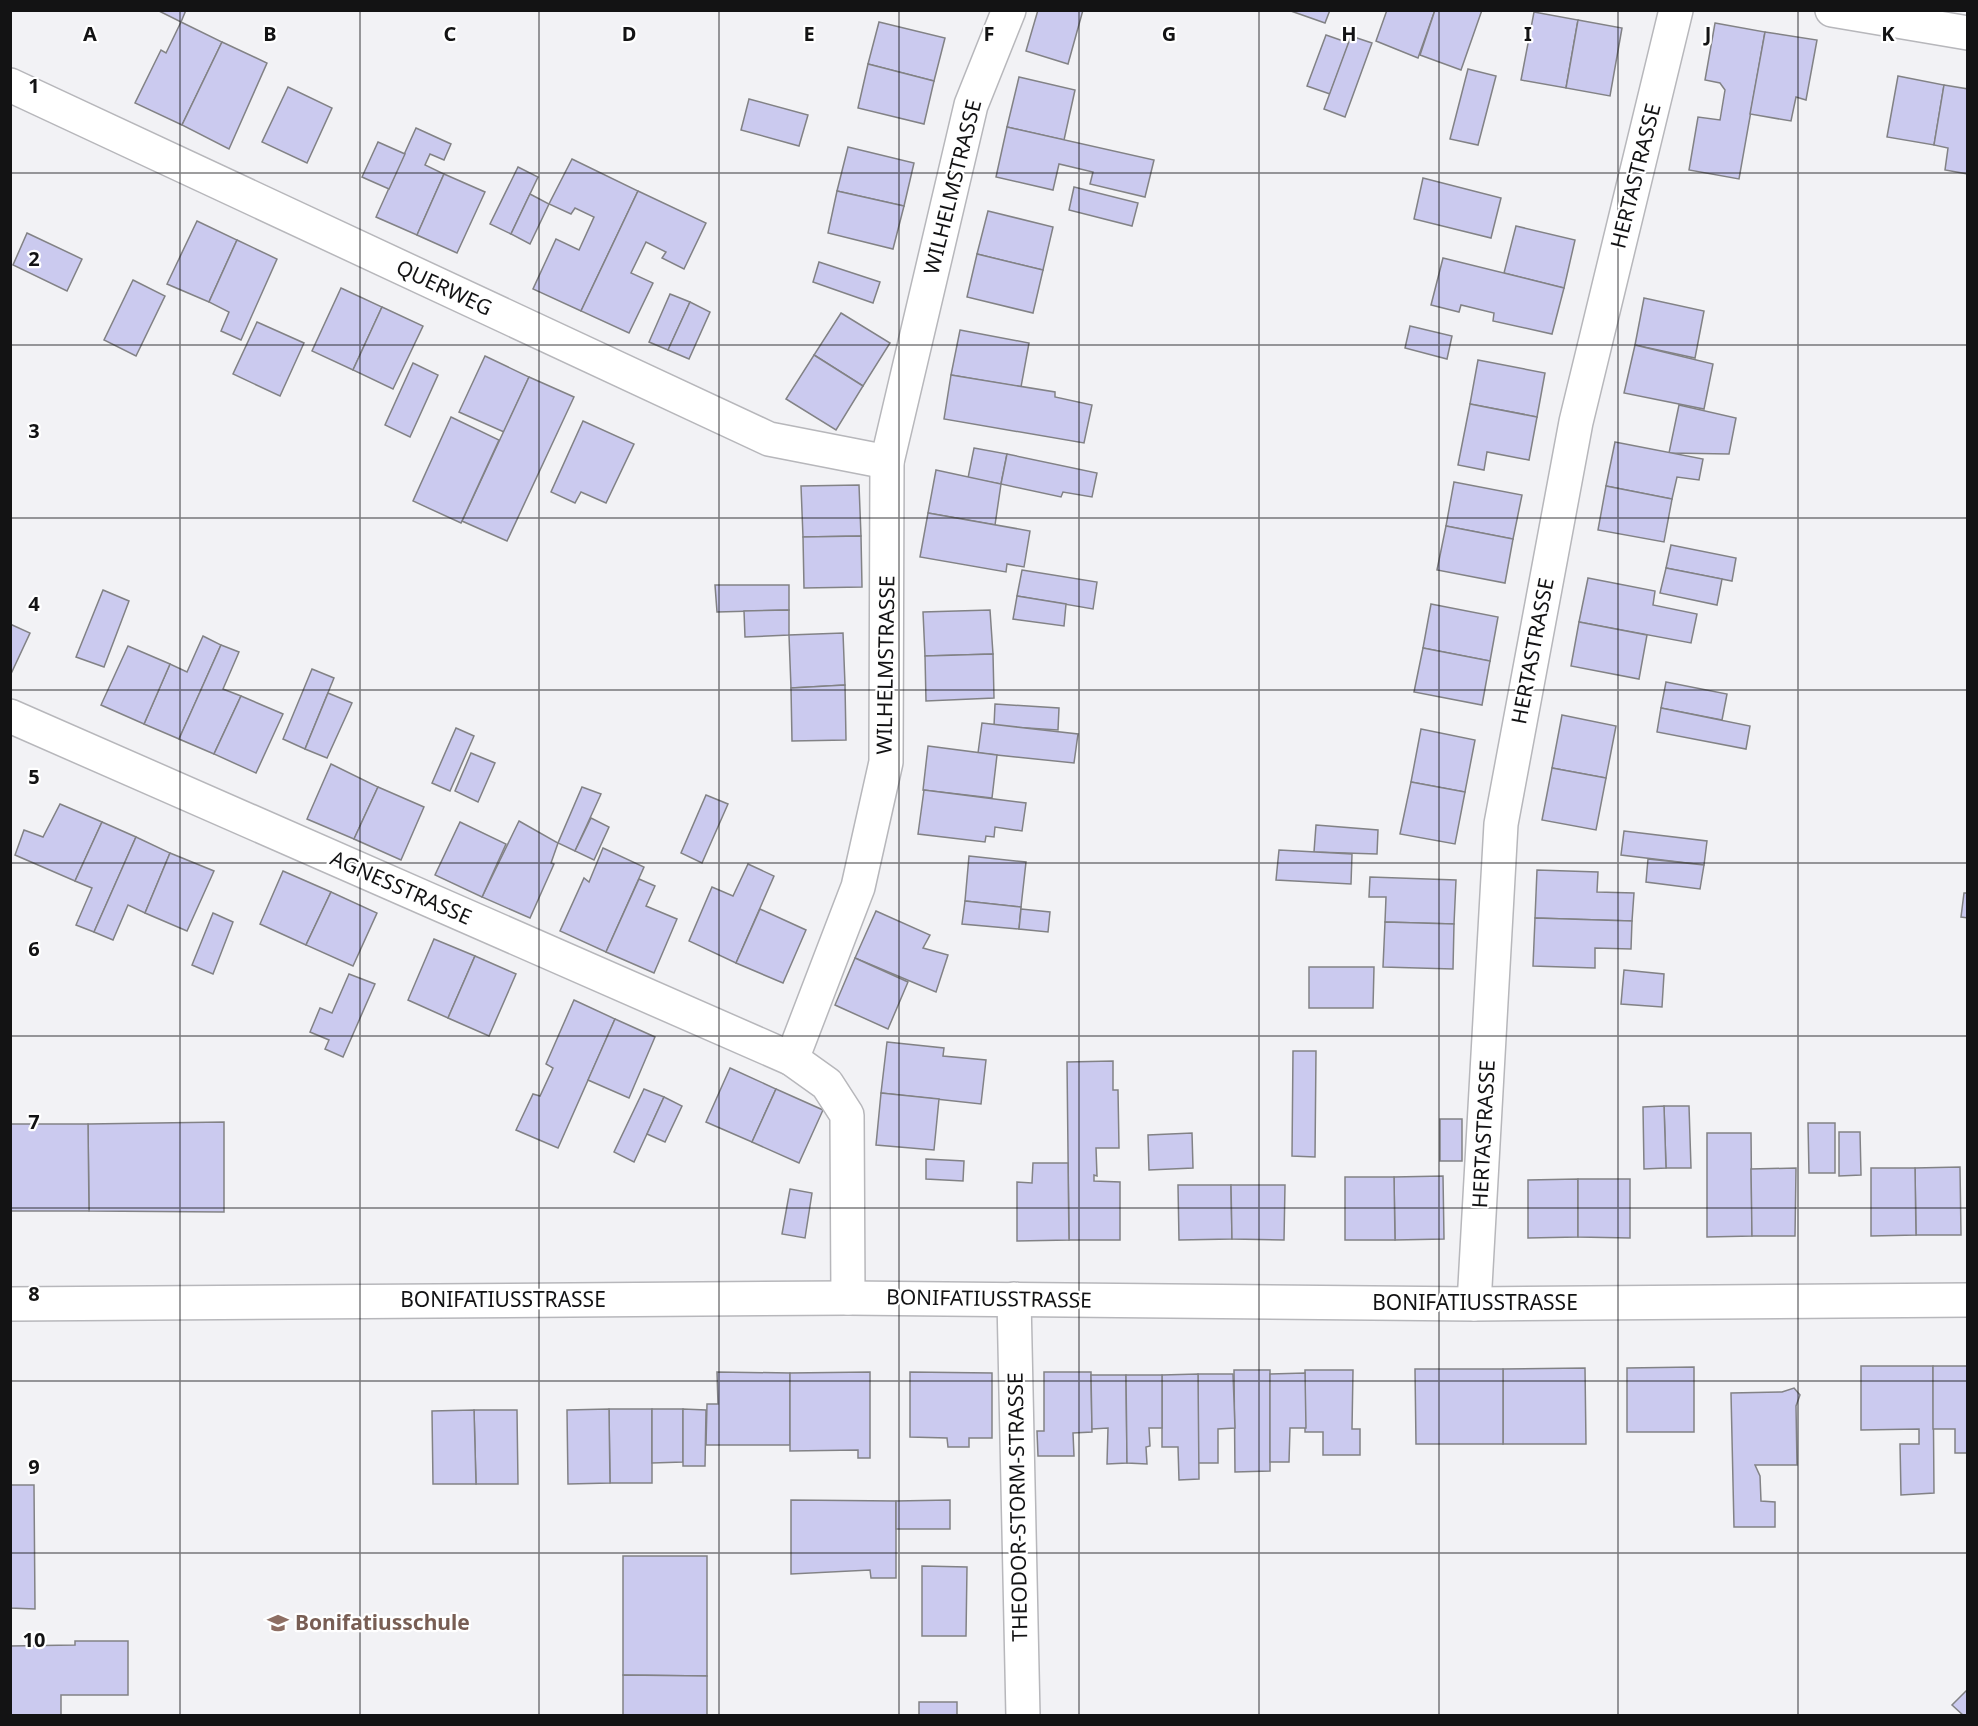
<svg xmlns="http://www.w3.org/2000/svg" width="1978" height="1726" font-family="'Noto Sans',sans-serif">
	<rect width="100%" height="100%" fill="#f2f2f5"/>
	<!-- building -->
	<g fill="#cbcaef" stroke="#828285" stroke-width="1.5">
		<polygon points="157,10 186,10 181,22"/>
		<polygon points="1038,10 1083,10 1068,64 1026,51"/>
		<polygon points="1288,10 1330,10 1325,23"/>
		<polygon points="1387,10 1435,10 1418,58 1376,41"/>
		<polygon points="1435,10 1482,10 1461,70 1420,55"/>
		<polygon points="1534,12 1578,20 1566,88 1521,80"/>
		<polygon points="1578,20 1622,28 1610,96 1566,88"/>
		<polygon points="181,22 222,42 182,125 135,103 161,50 166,53"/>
		<polygon points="879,22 945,38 934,81 868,64"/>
		<polygon points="1715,23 1765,32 1739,179 1689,170 1698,117 1720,120 1725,90 1720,83 1705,80"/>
		<polygon points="1765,32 1817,40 1806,100 1796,97 1791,121 1750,114"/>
		<polygon points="1326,35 1349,43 1330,94 1307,86"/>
		<polygon points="1351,36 1372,43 1345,117 1324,109"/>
		<polygon points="222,42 267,63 229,149 182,125"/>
		<polygon points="868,64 934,81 924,124 858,108"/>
		<polygon points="1468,69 1496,76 1478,145 1450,139"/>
		<polygon points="1898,76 1944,85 1934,145 1887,137"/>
		<polygon points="1019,77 1075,90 1064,140 1007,127"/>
		<polygon points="1944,85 1968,89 1968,174 1945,170 1948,148 1934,145"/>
		<polygon points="288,87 332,108 307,163 262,142"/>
		<polygon points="749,99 808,115 799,146 741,130"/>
		<polygon points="1007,127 1154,160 1145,197 1090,184 1093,172 1059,164 1053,190 996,177"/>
		<polygon points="416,128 451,144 444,160 430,154 425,165 444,174 417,235 376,217"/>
		<polygon points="378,142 405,154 389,189 362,177"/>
		<polygon points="848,147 914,163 904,206 837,191"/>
		<polygon points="572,159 638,191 581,311 533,289 556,239 579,250 594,217 575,208 571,214 549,204"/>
		<polygon points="518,167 538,177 511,234 490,224"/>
		<polygon points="444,174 485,192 457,253 417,235"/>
		<polygon points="1423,178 1501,198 1491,238 1414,219"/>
		<polygon points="1074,187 1138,203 1132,226 1069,210"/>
		<polygon points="638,191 706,223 684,269 662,258 666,252 646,242 631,273 653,283 629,333 581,311"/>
		<polygon points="837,191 904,206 893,249 828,233"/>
		<polygon points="530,194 549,204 530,244 511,234"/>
		<polygon points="988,211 1053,227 1043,270 977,254"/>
		<polygon points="197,221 237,240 209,302 167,284"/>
		<polygon points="1516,226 1575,240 1564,288 1504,273"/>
		<polygon points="27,233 82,259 67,291 13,265"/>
		<polygon points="237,240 277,259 241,340 221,331 229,312 209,302"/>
		<polygon points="977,254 1043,270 1033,313 967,297"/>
		<polygon points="1443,258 1564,288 1552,334 1493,321 1494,313 1461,305 1459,312 1431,305"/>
		<polygon points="819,262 880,282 873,303 813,282"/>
		<polygon points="133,280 165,296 136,356 104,340"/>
		<polygon points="341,288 382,307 353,370 312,351"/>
		<polygon points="670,294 690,302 668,350 649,342"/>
		<polygon points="1644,298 1704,311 1695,358 1635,345"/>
		<polygon points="690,302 710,312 689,359 668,350"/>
		<polygon points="382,307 423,326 393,389 353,370"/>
		<polygon points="841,313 890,343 863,386 814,355"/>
		<polygon points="257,322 304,343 280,396 233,374"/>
		<polygon points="1410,326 1452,336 1447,359 1405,348"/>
		<polygon points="960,330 1029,343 1021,387 951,375"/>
		<polygon points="1635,345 1713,364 1704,409 1624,393"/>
		<polygon points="814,355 863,386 836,430 786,399"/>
		<polygon points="485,356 529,377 504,432 459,412"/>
		<polygon points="1478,360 1545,373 1537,417 1470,404"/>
		<polygon points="413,363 438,375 410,437 385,425"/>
		<polygon points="951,375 1055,392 1055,397 1092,405 1084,443 944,419"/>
		<polygon points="529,377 574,397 507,541 462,521"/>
		<polygon points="1470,404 1537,417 1529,460 1487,452 1484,470 1458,465"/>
		<polygon points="1679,405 1736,418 1729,454 1669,453"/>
		<polygon points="451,417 499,440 461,523 413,501"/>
		<polygon points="583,421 634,444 606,503 581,492 575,503 551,492"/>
		<polygon points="1615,442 1703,459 1699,480 1677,477 1672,499 1606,486"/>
		<polygon points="974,448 1007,454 1001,484 968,478"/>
		<polygon points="1007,454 1097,473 1092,497 1063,492 1061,497 1001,484"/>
		<polygon points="936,470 1001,484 995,525 928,513"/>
		<polygon points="1454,482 1522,495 1513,539 1446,526"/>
		<polygon points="859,485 861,536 803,537 801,486"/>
		<polygon points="1606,486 1672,499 1664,542 1598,530"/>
		<polygon points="928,513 1030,531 1024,567 1007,564 1006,572 920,557"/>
		<polygon points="1446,526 1513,539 1505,583 1437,570"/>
		<polygon points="861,536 862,587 804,588 803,537"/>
		<polygon points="1671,545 1736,558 1732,581 1666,568"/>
		<polygon points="1666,568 1722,579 1717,605 1660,593"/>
		<polygon points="1022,570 1097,582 1093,609 1017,596"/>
		<polygon points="1588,578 1655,591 1653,605 1697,614 1691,643 1579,622"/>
		<polygon points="715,585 789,585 789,610 717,612"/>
		<polygon points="103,590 129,601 104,667 76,657"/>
		<polygon points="1017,596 1066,604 1064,626 1013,619"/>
		<polygon points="1431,604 1498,617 1490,661 1423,648"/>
		<polygon points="789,610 789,635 745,637 744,611"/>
		<polygon points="990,610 993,654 925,656 923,612"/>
		<polygon points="1579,622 1647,635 1639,679 1571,666"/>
		<polygon points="10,624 30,633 10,676"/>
		<polygon points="843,633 845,685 791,688 789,635"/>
		<polygon points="203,636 221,645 179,739 144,724 170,664 187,672"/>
		<polygon points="221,645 239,652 223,689 241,696 214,754 179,739"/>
		<polygon points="128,646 170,664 144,724 101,705"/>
		<polygon points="1423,648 1490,661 1482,705 1414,692"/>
		<polygon points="993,654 994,698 926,701 925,656"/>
		<polygon points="312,669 334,678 305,749 283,739"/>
		<polygon points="1666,682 1727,694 1722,720 1661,708"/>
		<polygon points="845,685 846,740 792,741 791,688"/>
		<polygon points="328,693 352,703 327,758 305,749"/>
		<polygon points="241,696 283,714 256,773 214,754"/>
		<polygon points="995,704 1059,708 1058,730 994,726"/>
		<polygon points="1661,708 1750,726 1746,749 1657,732"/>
		<polygon points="1562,715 1616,726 1606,778 1552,768"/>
		<polygon points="982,723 1078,734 1074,763 978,753"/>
		<polygon points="456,728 474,736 450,791 432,783"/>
		<polygon points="1421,729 1475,740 1465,792 1411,782"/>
		<polygon points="928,746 997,755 992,798 923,790"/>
		<polygon points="471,753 495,763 478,802 455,791"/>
		<polygon points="331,764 378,787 354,839 307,819"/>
		<polygon points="1552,768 1606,778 1596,830 1542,820"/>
		<polygon points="1411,782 1465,792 1455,844 1400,834"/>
		<polygon points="378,787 424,807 401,860 354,839"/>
		<polygon points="582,787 601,794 575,851 558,843"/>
		<polygon points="924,790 1026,803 1022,831 995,827 994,837 986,836 985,842 918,834"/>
		<polygon points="706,795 728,804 702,863 681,853"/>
		<polygon points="60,804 102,822 75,881 15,855 24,830 43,837"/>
		<polygon points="591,818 609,827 594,860 575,851"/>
		<polygon points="519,821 558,843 551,863 554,864 530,918 482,897"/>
		<polygon points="102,822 136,837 94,932 76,925 92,888 75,881"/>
		<polygon points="460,822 506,844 482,897 435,875"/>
		<polygon points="1316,825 1378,830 1377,854 1314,852"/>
		<polygon points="1624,831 1707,841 1704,865 1621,855"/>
		<polygon points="136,837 170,853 145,913 128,905 113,940 94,932"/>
		<polygon points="603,848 644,867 606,952 560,931 584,878 589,882"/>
		<polygon points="1279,850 1352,854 1351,884 1276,880"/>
		<polygon points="170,853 214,871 187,931 145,913"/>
		<polygon points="969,856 1026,862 1021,907 965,901"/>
		<polygon points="1648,859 1704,865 1700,889 1646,882"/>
		<polygon points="748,864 774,876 736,963 689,941 712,887 733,896"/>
		<polygon points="1537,870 1598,872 1597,892 1634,893 1632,921 1535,918"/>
		<polygon points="283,871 331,892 306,945 260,924"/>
		<polygon points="1370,877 1456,880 1454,924 1385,922 1386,897 1369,897"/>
		<polygon points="639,879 655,886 646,906 677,919 654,973 606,952"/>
		<polygon points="331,892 377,913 353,966 306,945"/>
		<polygon points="1964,893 1968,893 1968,918 1961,917"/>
		<polygon points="965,901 1021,907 1019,929 962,924"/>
		<polygon points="760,909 806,930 783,983 736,963"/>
		<polygon points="1021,909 1050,912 1048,932 1019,929"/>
		<polygon points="876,911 930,935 923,948 948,955 936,992 855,958"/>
		<polygon points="213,913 233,922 213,974 192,965"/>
		<polygon points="1535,918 1632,921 1631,949 1595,948 1595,968 1533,966"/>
		<polygon points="1385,922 1454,924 1453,969 1383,967"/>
		<polygon points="434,939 475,956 448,1018 408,1000"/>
		<polygon points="475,956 516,974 489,1036 448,1018"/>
		<polygon points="855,958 908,982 888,1029 835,1005"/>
		<polygon points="1309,967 1374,967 1373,1008 1309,1008"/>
		<polygon points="1624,970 1664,974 1662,1007 1621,1004"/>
		<polygon points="349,974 375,984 343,1057 325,1049 329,1040 310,1032 320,1008 332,1013"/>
		<polygon points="574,1000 615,1019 558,1148 516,1130 533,1094 540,1096 553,1068 546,1064"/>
		<polygon points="615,1019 655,1037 629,1098 588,1080"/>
		<polygon points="887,1042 944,1048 943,1056 986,1060 981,1104 881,1093"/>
		<polygon points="1293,1051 1316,1051 1315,1157 1292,1156"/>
		<polygon points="1113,1061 1113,1090 1118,1090 1119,1148 1096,1148 1097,1176 1094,1175 1094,1181 1120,1182 1120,1240 1069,1240 1067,1062"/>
		<polygon points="730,1068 776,1089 752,1142 706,1122"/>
		<polygon points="644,1089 664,1097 634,1162 614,1152"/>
		<polygon points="776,1089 823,1110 799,1163 752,1142"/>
		<polygon points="881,1093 939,1099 934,1150 876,1145"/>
		<polygon points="664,1097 682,1106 665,1142 647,1134"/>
		<polygon points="1664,1106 1689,1106 1691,1168 1666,1168"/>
		<polygon points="1664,1106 1666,1168 1644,1169 1643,1107"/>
		<rect x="1440" y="1119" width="22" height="42"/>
		<polygon points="224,1122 224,1212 89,1211 88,1124"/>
		<polygon points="1808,1123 1835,1123 1835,1173 1809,1173"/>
		<polygon points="10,1124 88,1124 89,1211 10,1211"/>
		<polygon points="1839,1132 1860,1132 1861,1175 1839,1176"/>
		<polygon points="1192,1133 1193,1168 1149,1170 1148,1135"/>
		<polygon points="1707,1133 1751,1133 1752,1236 1707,1237"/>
		<polygon points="926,1159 964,1161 963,1181 926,1179"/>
		<polygon points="1033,1163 1068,1163 1069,1240 1017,1241 1017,1182 1032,1183"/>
		<polygon points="1960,1167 1961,1235 1916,1235 1915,1168"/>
		<polygon points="1796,1168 1795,1236 1752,1236 1751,1169"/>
		<polygon points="1871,1168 1915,1168 1916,1235 1871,1236"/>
		<polygon points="1443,1176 1444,1239 1395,1240 1394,1177"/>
		<polygon points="1345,1177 1394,1177 1395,1240 1345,1240"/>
		<polygon points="1578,1179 1578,1237 1528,1238 1528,1180"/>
		<polygon points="1578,1179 1630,1179 1630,1238 1578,1237"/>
		<polygon points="1178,1185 1231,1185 1232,1239 1179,1240"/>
		<polygon points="1231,1185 1285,1185 1284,1240 1232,1239"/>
		<polygon points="790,1189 812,1193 805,1238 782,1234"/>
		<polygon points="1861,1366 1933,1366 1934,1493 1901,1495 1900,1444 1919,1444 1919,1429 1861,1430"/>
		<polygon points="1933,1366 1968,1366 1968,1453 1955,1453 1955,1429 1933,1429"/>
		<polygon points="1694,1367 1694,1432 1627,1432 1627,1368"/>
		<polygon points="1585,1368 1586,1444 1503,1444 1503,1369"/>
		<polygon points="1415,1369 1503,1369 1503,1444 1416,1444"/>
		<polygon points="1234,1370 1270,1370 1270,1471 1235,1472"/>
		<polygon points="1305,1370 1353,1370 1352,1429 1360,1429 1360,1455 1323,1455 1323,1432 1305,1432"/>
		<polygon points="717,1372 790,1373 790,1445 706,1445 707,1404 718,1404"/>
		<polygon points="870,1372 870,1458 858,1458 858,1450 790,1451 790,1373"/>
		<polygon points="910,1372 992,1373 992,1438 969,1438 969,1447 948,1447 947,1438 910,1437"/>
		<polygon points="1044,1372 1091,1372 1092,1432 1073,1433 1074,1456 1038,1456 1037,1431 1044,1431"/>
		<polygon points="1305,1373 1306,1428 1290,1428 1289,1462 1270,1462 1270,1374"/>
		<polygon points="1198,1374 1233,1374 1235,1428 1218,1429 1218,1463 1198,1463"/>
		<polygon points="1198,1374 1199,1479 1179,1480 1178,1447 1162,1447 1162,1375"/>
		<polygon points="1091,1375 1126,1375 1127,1463 1107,1464 1108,1428 1092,1429"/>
		<polygon points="1126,1375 1162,1375 1162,1428 1149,1428 1150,1446 1146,1447 1147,1464 1127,1463"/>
		<polygon points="1794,1388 1800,1395 1796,1406 1797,1465 1755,1465 1760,1476 1761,1501 1775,1502 1775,1527 1734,1527 1731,1393 1782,1392"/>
		<polygon points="609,1409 652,1409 652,1483 610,1483"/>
		<polygon points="609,1409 610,1483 568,1484 567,1410"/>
		<polygon points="652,1409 683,1409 683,1462 652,1463"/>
		<polygon points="683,1409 706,1410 705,1466 683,1466"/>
		<polygon points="474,1410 517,1410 518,1484 476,1484"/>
		<polygon points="474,1410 476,1484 433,1484 432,1411"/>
		<polygon points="10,1485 34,1485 35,1609 10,1608"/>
		<polygon points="791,1500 896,1501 896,1578 871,1578 870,1570 791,1574"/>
		<polygon points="950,1500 950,1529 896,1529 896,1501"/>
		<polygon points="623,1556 707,1556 707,1676 623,1675"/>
		<polygon points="922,1566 967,1567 966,1636 922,1636"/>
		<polygon points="75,1641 128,1641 128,1695 61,1695 61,1716 10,1716 10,1646 75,1645"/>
		<polygon points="623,1675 707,1676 707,1716 623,1716"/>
		<polygon points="1968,1689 1968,1716 1964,1716 1952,1705"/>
		<rect x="919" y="1702" width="38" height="14"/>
	</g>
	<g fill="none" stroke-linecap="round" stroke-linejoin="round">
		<defs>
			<g id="minor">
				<polyline points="1832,10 1968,33"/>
				<polyline points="10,85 769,439 887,462"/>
				<polyline points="10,716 792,1059"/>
				<polyline points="848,1298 847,1115 827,1084 792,1059 858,887 886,762 887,462 971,105 1009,10"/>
				<polyline points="1014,1299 1023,1716"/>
				<polyline points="1474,1304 1501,824 1576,422 1676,10"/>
			</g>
			<polyline id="tertiary" points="10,1304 848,1298 1474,1304 1968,1300"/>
		</defs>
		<!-- minor casing -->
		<use href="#minor" stroke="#b7b7bb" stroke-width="36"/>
		<!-- tertiary casing -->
		<use href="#tertiary" stroke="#b7b7bb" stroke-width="36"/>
		<!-- minor -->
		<use href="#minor" stroke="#fff" stroke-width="33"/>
		<!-- tertiary -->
		<use href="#tertiary" stroke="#fff" stroke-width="33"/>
	</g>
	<!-- grid -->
	<path fill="none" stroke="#131314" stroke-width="1.5" stroke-opacity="0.55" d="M180,10V1716M360,10V1716M539,10V1716M719,10V1716M899,10V1716M1079,10V1716M1259,10V1716M1439,10V1716M1618,10V1716M1798,10V1716M10,173H1968M10,345H1968M10,518H1968M10,690H1968M10,863H1968M10,1036H1968M10,1208H1968M10,1381H1968M10,1553H1968"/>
	<!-- icons -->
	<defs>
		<symbol id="school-bare" viewBox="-9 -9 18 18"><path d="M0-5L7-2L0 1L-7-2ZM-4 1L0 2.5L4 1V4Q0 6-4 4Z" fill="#8d6e63" stroke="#fff" stroke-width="2.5" paint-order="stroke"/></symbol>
	</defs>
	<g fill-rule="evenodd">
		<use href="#school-bare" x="263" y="1608" width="30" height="30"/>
	</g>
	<g text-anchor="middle" stroke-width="4.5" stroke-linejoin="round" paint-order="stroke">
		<!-- street labels -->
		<g font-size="21" fill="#131314" stroke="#fff">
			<text transform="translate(1636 176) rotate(-76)" y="7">HERTASTRASSE</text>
			<text transform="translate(953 187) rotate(-76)" y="7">WILHELMSTRASSE</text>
			<text transform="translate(444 288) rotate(25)" y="7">QUERWEG</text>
			<text transform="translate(1533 651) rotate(-79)" y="7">HERTASTRASSE</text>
			<text transform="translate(886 665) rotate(-89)" y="7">WILHELMSTRASSE</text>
			<text transform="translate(401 888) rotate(24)" y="7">AGNESSTRASSE</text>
			<text transform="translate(1484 1134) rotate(-87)" y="7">HERTASTRASSE</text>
			<text transform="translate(989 1299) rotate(1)" y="7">BONIFATIUSSTRASSE</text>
			<text x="503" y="1307">BONIFATIUSSTRASSE</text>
			<text x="1475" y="1310">BONIFATIUSSTRASSE</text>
			<text transform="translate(1018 1507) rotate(-91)" y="7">THEODOR-STORM-STRASSE</text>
		</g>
		<!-- education labels -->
		<g font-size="21" font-weight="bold" fill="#785e54" stroke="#fff" text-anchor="start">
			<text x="295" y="1630">Bonifatiusschule</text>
		</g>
	</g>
	<g font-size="20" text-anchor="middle" font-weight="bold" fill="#131314" stroke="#fff" stroke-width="4.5" stroke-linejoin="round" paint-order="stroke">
		<text x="90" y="41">A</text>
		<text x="270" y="41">B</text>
		<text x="450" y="41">C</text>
		<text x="629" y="41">D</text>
		<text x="809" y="41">E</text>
		<text x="989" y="41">F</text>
		<text x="1169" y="41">G</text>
		<text x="1349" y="41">H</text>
		<text x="1528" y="41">I</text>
		<text x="1708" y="41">J</text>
		<text x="1888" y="41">K</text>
		<text x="34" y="93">1</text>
		<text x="34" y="266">2</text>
		<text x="34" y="438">3</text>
		<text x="34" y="611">4</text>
		<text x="34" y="784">5</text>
		<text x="34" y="956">6</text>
		<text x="34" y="1129">7</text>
		<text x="34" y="1301">8</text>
		<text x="34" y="1474">9</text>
		<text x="34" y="1647">10</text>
	</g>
	<!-- border -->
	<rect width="1978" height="1726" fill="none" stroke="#131314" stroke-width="24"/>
</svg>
